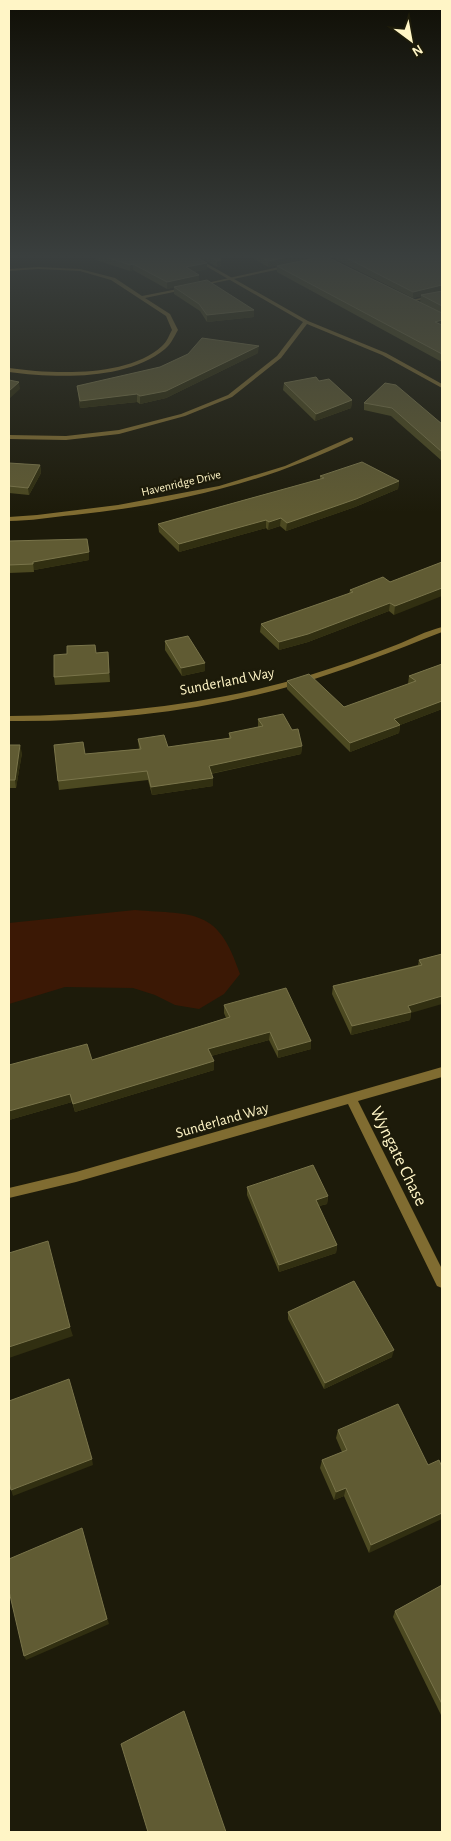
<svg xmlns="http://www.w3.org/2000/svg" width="451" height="1841" font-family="'Alegreya Sans',sans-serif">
	<rect width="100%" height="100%" fill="#1d1b0a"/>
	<!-- water -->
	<path fill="#3b1805" d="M135,910C196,915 218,908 240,974L224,994L199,1009L175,1005L155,995L133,988L65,987L9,1004V923Z"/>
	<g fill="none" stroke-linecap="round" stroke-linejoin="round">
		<!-- service -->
		<g fill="#806c31" fill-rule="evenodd">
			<polygon points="185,254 190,254 308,321 386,353 442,384 442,388 382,355 307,324 281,358 232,397 185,416 119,434 66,440 9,439 9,435 66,436 119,430 181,414 228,395 277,356 303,322"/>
			<polygon points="442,293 442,295 410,302 408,301"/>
		</g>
		<!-- minor -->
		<g fill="#806c31" fill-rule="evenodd">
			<polygon points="338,254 346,254 317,261 315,260"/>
			<polygon points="288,265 290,267 200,286 198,285"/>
			<path d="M38,267L80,269L115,278L142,296L188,287V289L145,298L170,314L178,330C174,337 171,344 165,349C126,381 55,378 9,372V368C52,374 127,378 162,346C167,342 169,335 172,330L166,316L111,280L80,271L38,269L9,271V269Z"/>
			<path d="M351,437L353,438V440C265,483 171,505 74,515C52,517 30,521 9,521V517L37,515L118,505L219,486L285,466Z"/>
			<path d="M442,627V632C394,651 345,670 295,685C202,711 105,722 9,721V716C111,715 212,705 310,675C339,666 368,656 396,645C411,639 426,631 442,627Z"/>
			<polygon points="442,1067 442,1077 358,1101 442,1269 442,1288 437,1286 348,1104 76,1182 9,1198 9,1188 76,1172"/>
		</g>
	</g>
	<!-- wall -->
	<g fill="#4c4921" fill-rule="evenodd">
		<polygon points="95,254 192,254 207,263 207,269 194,272 199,275 199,282 254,317 207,322 200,311 174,294 174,287 167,289 133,270 130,271 96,260"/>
		<polygon points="194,254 217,254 221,266 217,267"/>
		<path d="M246,254H442V362L277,272V266L307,260L268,267ZM336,254L335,259L413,298L421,296L420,302L326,256Z"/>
		<polygon points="258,353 166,398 140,404 137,402 80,408 77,386"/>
		<polygon points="319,381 352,400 351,408 315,421 283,390 284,383"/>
		<polygon points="385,383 442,424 442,461 391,416 364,410 364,403"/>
		<polygon points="9,463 40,465 41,473 29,495 9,493"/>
		<polygon points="320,476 399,481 398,489 355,507 286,531 280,526 268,530 266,528 179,552 159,532 158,524 320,479"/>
		<polygon points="9,541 89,560 34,570 34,572 9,573 9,576"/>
		<polygon points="442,562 394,615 389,611 308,642 279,650 260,632 261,624 349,594 350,590 390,582"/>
		<polygon points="165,641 205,663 205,671 182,676 165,650"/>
		<polygon points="108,652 110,682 55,685 54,677 96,653"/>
		<polygon points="442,664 442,709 400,725 399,733 350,752 287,689 287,681 344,707 408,684 409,676"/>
		<polygon points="258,719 302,746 301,754 211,774 213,786 152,795 148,780 59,790 54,745 85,754 139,749 138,739 168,747 229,738 229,733 258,727"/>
		<polygon points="9,745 22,753 16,788 9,788"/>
		<polygon points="442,954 411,1013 410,1020 351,1035 332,994 333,986 418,965 419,960"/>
		<polygon points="224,1005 311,1049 278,1058 269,1040 211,1056 214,1070 75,1112 72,1102 9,1120 92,1060 226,1018 224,1013"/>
		<polygon points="247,1187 328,1196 327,1204 319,1206 337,1245 336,1253 279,1272 247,1195"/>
		<polygon points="288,1312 392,1357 324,1389 288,1319"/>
		<polygon points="338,1430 428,1465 369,1553 344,1496 334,1500 320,1468 322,1460 342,1452 336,1438"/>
		<polygon points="442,1585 442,1717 393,1617 395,1611"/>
	</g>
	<!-- shaded-wall -->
	<g fill="#312f11">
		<polygon points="304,254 336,254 268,267 268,261"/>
		<polygon points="221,260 221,266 217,267 217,261"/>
		<polygon points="207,263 207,269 186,273 186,267"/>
		<polygon points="133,264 133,270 130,271 130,265"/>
		<polygon points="199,275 199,282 167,289 167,282"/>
		<polygon points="442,285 442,292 421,295 421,296 413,298 413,292"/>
		<polygon points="254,310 254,317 207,322 207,315"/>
		<polygon points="442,320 442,326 435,322"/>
		<polygon points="259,346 258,353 166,398 140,404 140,396"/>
		<polygon points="19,382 20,389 9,399 9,391"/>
		<polygon points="137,394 137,402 80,408 80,401"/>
		<polygon points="352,400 351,408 315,421 316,414"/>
		<polygon points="40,465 41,473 29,495 28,488"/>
		<polygon points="399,481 398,489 355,507 286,531 287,523"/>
		<polygon points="281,518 280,526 268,530 269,522"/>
		<polygon points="266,520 266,528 179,552 179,544"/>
		<polygon points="89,552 89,560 34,570 34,572 33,562"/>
		<polygon points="442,588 442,596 394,615 395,606"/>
		<polygon points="390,603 389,611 308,642 279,650 279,642"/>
		<polygon points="205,663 205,671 182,676 181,668"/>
		<polygon points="442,701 442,709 400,725 399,733 350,752 350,743 394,719"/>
		<polygon points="20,745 22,753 16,788 15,780"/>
		<polygon points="302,746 301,754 209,774 209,766"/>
		<polygon points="213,778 213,786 152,795 151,787"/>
		<polygon points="442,996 442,1004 411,1013 410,1020 351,1035 352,1026 408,1006"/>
		<polygon points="270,1032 269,1040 208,1057 208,1049"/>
		<polygon points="311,1041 311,1049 278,1058 278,1050"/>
		<polygon points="214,1061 214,1070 75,1112 73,1104"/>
		<polygon points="70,1094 72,1102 9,1120 9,1111"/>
		<polygon points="328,1196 327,1204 315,1207 316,1200"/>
		<polygon points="337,1245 336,1253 279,1272 279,1265"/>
		<polygon points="70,1327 73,1336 9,1358 9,1347"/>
		<polygon points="394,1350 392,1357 324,1389 325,1383"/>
		<polygon points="92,1459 93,1465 13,1496 11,1490"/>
		<polygon points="346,1488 344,1496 334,1500 336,1492"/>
		<polygon points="442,1513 442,1519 369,1553 371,1545"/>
		<polygon points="83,1534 109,1624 26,1660 24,1656"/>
	</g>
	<!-- building -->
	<g fill="#605b33" stroke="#79744a">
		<polygon points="97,254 192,254 207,263 186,267 199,275 167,282 133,264 130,265"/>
		<polygon points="205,254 217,254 221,260 217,261"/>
		<polygon points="256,254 304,254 268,261"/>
		<polygon points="339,254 442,254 442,285 413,292"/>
		<polygon points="325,256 442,313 442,320 435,322 442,325 442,354 277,266"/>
		<polygon points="207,280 254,310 207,315 199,304 174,287"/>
		<polygon points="442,291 442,306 421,295"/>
		<polygon points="202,338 259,346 166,391 140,396 137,394 80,401 77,386 160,367 188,354"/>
		<polygon points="316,377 319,381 329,379 352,400 316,414 284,383"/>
		<polygon points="9,380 19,382 9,391"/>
		<polygon points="385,383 396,385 442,424 442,452 392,408 364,403"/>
		<polygon points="362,462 399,481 356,499 287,523 281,518 269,522 266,520 179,544 158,524 324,478 320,476"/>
		<polygon points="9,463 40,465 28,488 9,486"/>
		<polygon points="87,539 89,552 33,562 33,564 9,565 9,541"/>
		<polygon points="442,562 442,588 395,606 390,603 308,634 279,642 261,624 353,592 350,590 383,577 390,582"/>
		<polygon points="188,636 205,663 181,668 165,641"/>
		<polygon points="95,645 96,653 108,652 109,673 54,677 54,655 67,654 67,646"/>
		<polygon points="442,664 442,701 394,719 400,725 350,743 287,681 309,674 344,707 416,681 409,676"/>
		<polygon points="283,714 292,730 298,729 302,746 209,766 213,778 151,787 147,771 58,781 54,745 83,742 85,754 141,749 138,739 164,735 168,747 231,738 229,733 263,726 258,719"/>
		<polygon points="9,745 20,745 15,780 9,780"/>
		<polygon points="442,954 442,996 408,1006 411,1012 352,1026 333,986 422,965 419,960"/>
		<polygon points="286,988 311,1041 278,1050 270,1032 208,1049 214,1061 73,1104 70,1094 9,1111 9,1065 87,1044 92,1060 230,1017 224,1005"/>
		<polygon points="313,1165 328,1196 316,1200 337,1245 279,1265 247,1187"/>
		<polygon points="48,1241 70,1327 9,1347 9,1253"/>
		<polygon points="354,1281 394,1350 325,1383 288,1312"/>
		<polygon points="69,1379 92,1459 11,1490 9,1482 9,1401"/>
		<polygon points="398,1404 428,1465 439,1460 442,1467 442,1513 371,1545 346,1488 336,1492 322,1460 347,1450 338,1430"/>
		<polygon points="82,1528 107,1619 24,1656 9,1591 9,1559"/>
		<polygon points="442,1585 442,1704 395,1611"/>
		<polygon points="184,1711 226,1832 148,1832 121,1744"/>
	</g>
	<!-- sky -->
	<linearGradient id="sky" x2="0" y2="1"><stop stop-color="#100f06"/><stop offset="0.5" stop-color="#3a3f3e"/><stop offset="1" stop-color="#3a3f3e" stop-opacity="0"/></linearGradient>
	<rect width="451" height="512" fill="url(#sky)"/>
	<g text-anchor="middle" stroke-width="4.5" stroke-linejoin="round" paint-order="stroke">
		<!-- far-street labels -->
		<g font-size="12" fill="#fff5c6" stroke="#1d1b0a">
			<text transform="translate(181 483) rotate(-13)" y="4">Havenridge Drive</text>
		</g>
		<!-- street labels -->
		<g font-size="15" fill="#fff5c6" stroke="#1d1b0a">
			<text transform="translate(227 681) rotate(-11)" y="5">Sunderland Way</text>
			<text transform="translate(222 1120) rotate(-16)" y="5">Sunderland Way</text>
		</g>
		<!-- near-street labels -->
		<g font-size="18" fill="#fff5c6" stroke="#1d1b0a">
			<text transform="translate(399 1156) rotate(64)" y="6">Wyngate Chase</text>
		</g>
	</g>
	<!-- border -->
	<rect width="451" height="1841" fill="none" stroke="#fff5c6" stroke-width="20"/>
	<!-- north arrow -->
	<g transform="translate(411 40) rotate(148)" stroke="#1d1b0a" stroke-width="4" paint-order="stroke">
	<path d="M0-4L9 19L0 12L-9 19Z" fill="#fff5c6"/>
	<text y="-8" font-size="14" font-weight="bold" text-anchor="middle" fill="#fff5c6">N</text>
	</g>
</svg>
